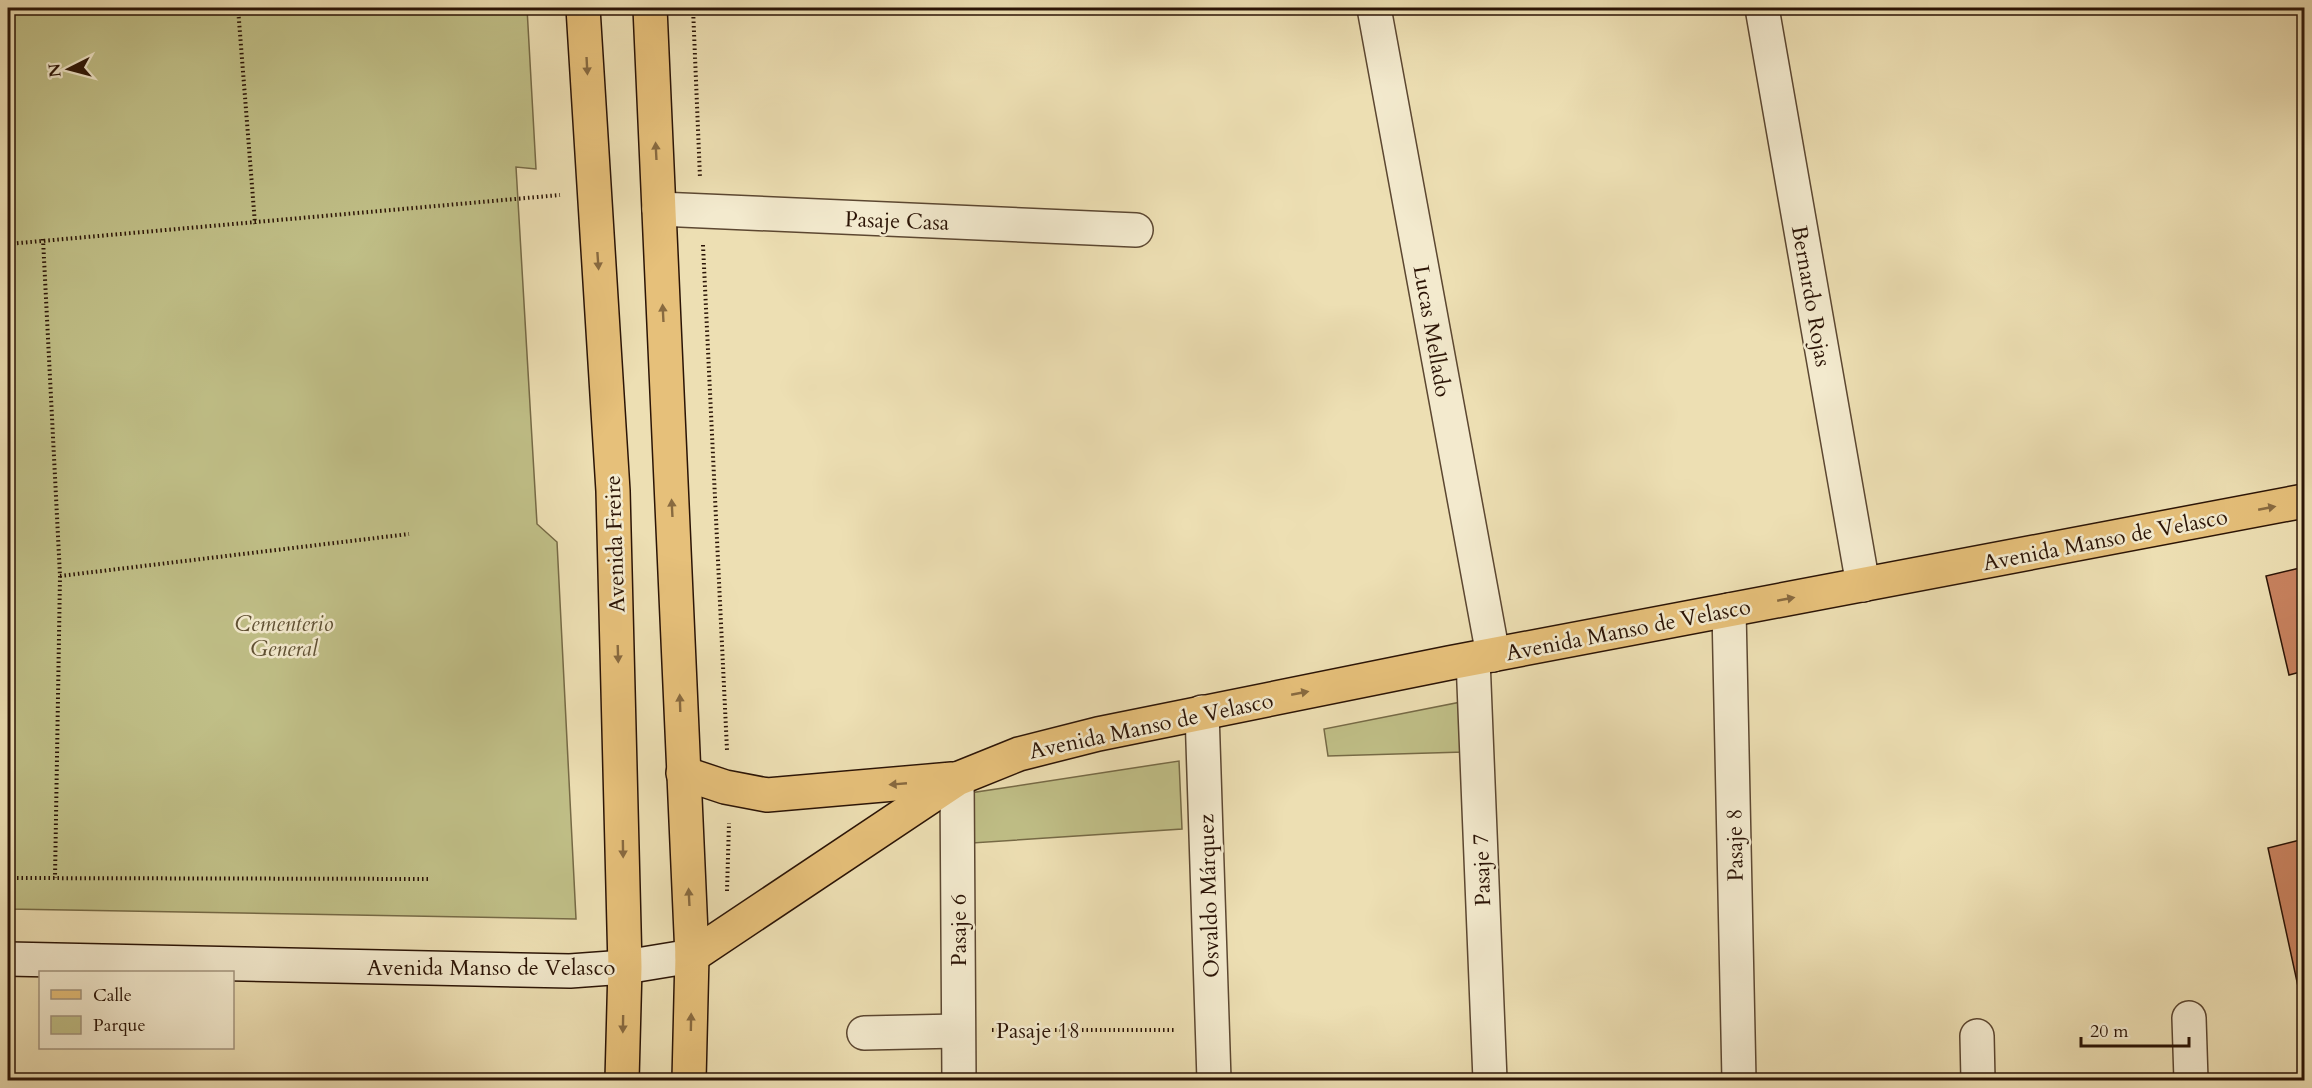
<svg xmlns="http://www.w3.org/2000/svg" width="2312" height="1088" font-family="Cardo,serif">
	<rect width="100%" height="100%" fill="#eddfb3"/>
	<filter id="stains"><feTurbulence type="fractalNoise" baseFrequency=".00333" numOctaves="4"/><feColorMatrix values="0 0 0 0 .2 0 0 0 0 .09 0 0 0 0 .02 0 0 0 .5 -.17"/></filter>
	<radialGradient id="worn" r=".72"><stop offset=".6" stop-color="#630" stop-opacity="0"/><stop offset="1" stop-color="#630" stop-opacity=".3"/></radialGradient>
	<!-- green -->
	<g fill="#c0bf87" stroke="#766a46" stroke-width="1.5">
		<polygon points="8,8 527,8 536,169 516,167 537,524 557,542 576,919 8,909"/>
		<polygon points="1461,702 1464,752 1328,756 1324,729"/>
		<polygon points="1179,761 1182,829 972,843 970,793"/>
	</g>
	<!-- building -->
	<g fill="#c8825f" stroke="#2b1406" stroke-width="1.5">
		<polygon points="2304,567 2304,671 2289,675 2266,576"/>
		<polygon points="2304,839 2304,1014 2268,848"/>
	</g>
	<g fill="none" stroke-linecap="round" stroke-linejoin="round">
		<defs>
			<g id="street">
				<polyline points="1374,8 1493,655"/>
				<polyline points="1762,8 1863,585"/>
				<polyline points="659,209 1136,230"/>
				<polyline points="1729,610 1739,1080"/>
				<polyline points="1473,659 1490,1080"/>
				<polyline points="1202,712 1214,1080"/>
				<polyline points="957,779 959,1080"/>
				<polyline points="2189,1018 2191,1080"/>
				<polyline points="864,1033 958,1031"/>
				<polyline points="1977,1036 1978,1080"/>
			</g>
			<polyline id="secondary" points="8,959 570,971 625,967 692,956"/>
			<g id="primary">
				<polyline points="583,8 613,491 625,967 622,1080"/>
				<polyline points="650,8 692,956 689,1080"/>
				<polyline points="683,773 725,787 767,795 952,779"/>
				<polyline points="692,956 957,779 1019,754 1098,734 1449,663 2304,501"/>
			</g>
		</defs>
		<!-- street casing -->
		<use href="#street" stroke="#5c4731" stroke-width="36"/>
		<!-- secondary casing -->
		<use href="#secondary" stroke="#2b1406" stroke-width="36"/>
		<!-- primary casing -->
		<use href="#primary" stroke="#2b1406" stroke-width="36"/>
		<!-- path -->
		<g stroke="#2b1406" stroke-width="4" stroke-dasharray="1.5 3" stroke-linecap="butt">
			<polyline points="238,8 255,224"/>
			<polyline points="693,8 700,178"/>
			<polyline points="43,239 60,576 55,878"/>
			<polyline points="8,244 560,195"/>
			<polyline points="703,245 727,750"/>
			<polyline points="60,576 409,534"/>
			<polyline points="8,878 429,879"/>
			<polyline points="727,891 729,823"/>
			<polyline points="992,1030 1176,1030"/>
		</g>
		<!-- street -->
		<use href="#street" stroke="#f3eace" stroke-width="33"/>
		<!-- secondary -->
		<use href="#secondary" stroke="#f3eace" stroke-width="33"/>
		<!-- primary -->
		<use href="#primary" stroke="#e6c07a" stroke-width="33"/>
	</g>
	<!-- one-way arrows -->
	<defs><path id="oneway-solid" d="M-6-.8H1V-3.2L6.5 0L1 3.2V.8H-6Z" transform="scale(1.5)"/></defs>
	<g fill="#886a40">
		<use href="#oneway-solid" transform="translate(587 66) rotate(87)"/>
		<use href="#oneway-solid" transform="translate(656 151) rotate(-93)"/>
		<use href="#oneway-solid" transform="translate(598 261) rotate(86)"/>
		<use href="#oneway-solid" transform="translate(663 313) rotate(-93)"/>
		<use href="#oneway-solid" transform="translate(672 508) rotate(-93)"/>
		<use href="#oneway-solid" transform="translate(2267 508) rotate(-11)"/>
		<use href="#oneway-solid" transform="translate(1786 599) rotate(-11)"/>
		<use href="#oneway-solid" transform="translate(618 654) rotate(88)"/>
		<use href="#oneway-solid" transform="translate(1300 693) rotate(-11)"/>
		<use href="#oneway-solid" transform="translate(680 703) rotate(-92)"/>
		<use href="#oneway-solid" transform="translate(898 784) rotate(175)"/>
		<use href="#oneway-solid" transform="translate(623 849) rotate(89)"/>
		<use href="#oneway-solid" transform="translate(689 897) rotate(-93)"/>
		<use href="#oneway-solid" transform="translate(691 1022) rotate(-89)"/>
		<use href="#oneway-solid" transform="translate(623 1024) rotate(91)"/>
	</g>
	<g text-anchor="middle" stroke-width="5" stroke-linejoin="round" paint-order="stroke">
		<!-- street labels -->
		<g font-size="22" fill="#2b1406" stroke="#f3eace">
			<text transform="translate(897 220) rotate(2)" y="8">Pasaje Casa</text>
			<text transform="translate(1812 296) rotate(80)" y="8">Bernardo Rojas</text>
			<text transform="translate(1433 331) rotate(80)" y="8">Lucas Mellado</text>
			<text transform="translate(2105 539) rotate(-11)" y="8">Avenida Manso de Velasco</text>
			<text transform="translate(614 544) rotate(-92)" y="8">Avenida Freire</text>
			<text transform="translate(1628 629) rotate(-11)" y="8">Avenida Manso de Velasco</text>
			<text transform="translate(1151 725) rotate(-12)" y="8">Avenida Manso de Velasco</text>
			<text transform="translate(1734 845) rotate(-91)" y="8">Pasaje 8</text>
			<text transform="translate(1481 870) rotate(-92)" y="8">Pasaje 7</text>
			<text transform="translate(1208 896) rotate(-92)" y="8">Osvaldo Márquez</text>
			<text transform="translate(958 930) rotate(-90)" y="8">Pasaje 6</text>
			<text x="491" y="975">Avenida Manso de Velasco</text>
			<text x="1038" y="1038">Pasaje 18</text>
		</g>
		<!-- park labels -->
		<g font-size="22" font-style="italic" fill="#5f5033" stroke="#f3eace">
			<text x="284" y="631">Cementerio<tspan x="284" dy="25">General</tspan></text>
		</g>
	</g>
	<!-- margin -->
	<rect width="2312" height="1088" fill="none" stroke="#eddfb3" stroke-width="30"/>
	<rect x="9" y="9" width="2294" height="1070" fill="none" stroke="#2b1406" stroke-width="3"/>
	<rect x="15" y="15" width="2282" height="1058" fill="none" stroke="#2b1406" stroke-width="1.5"/>
	<!-- legend -->
	<rect x="39" y="971" width="195" height="78" fill="#f3eace" stroke="#a3947e" stroke-width="1.5"/>
	<rect x="51" y="990" width="30" height="9" fill="#e6c07a" stroke="#a3947e" stroke-width="1.5"/>
	<text x="93" y="1001" font-size="18" fill="#2b1406">Calle</text>
	<rect x="51" y="1016" width="30" height="18" fill="#c0bf87" stroke="#a3947e" stroke-width="1.5"/>
	<text x="93" y="1031" font-size="18" fill="#2b1406">Parque</text>
	<!-- north arrow -->
	<g transform="translate(69 69) rotate(264)" stroke="#f3eace" stroke-width="4.5" paint-order="stroke">
	<path d="M0-4.5L10 22L0 15L-10 22Z" fill="#2b1406"/>
	<text y="-9" font-size="16" font-weight="bold" text-anchor="middle" fill="#2b1406">N</text>
	</g>
	<!-- scale -->
	<path d="M2081 1037v9h108v-9" fill="none" stroke="#2b1406" stroke-width="3"/>
	<text x="2090" y="1037" font-size="18" fill="#2b1406" stroke="#f3eace" stroke-width="4.5" paint-order="stroke">20 m</text>
	<rect width="100%" height="100%" filter="url(#stains)"/>
	<rect width="100%" height="100%" fill="url(#worn)"/>
</svg>
